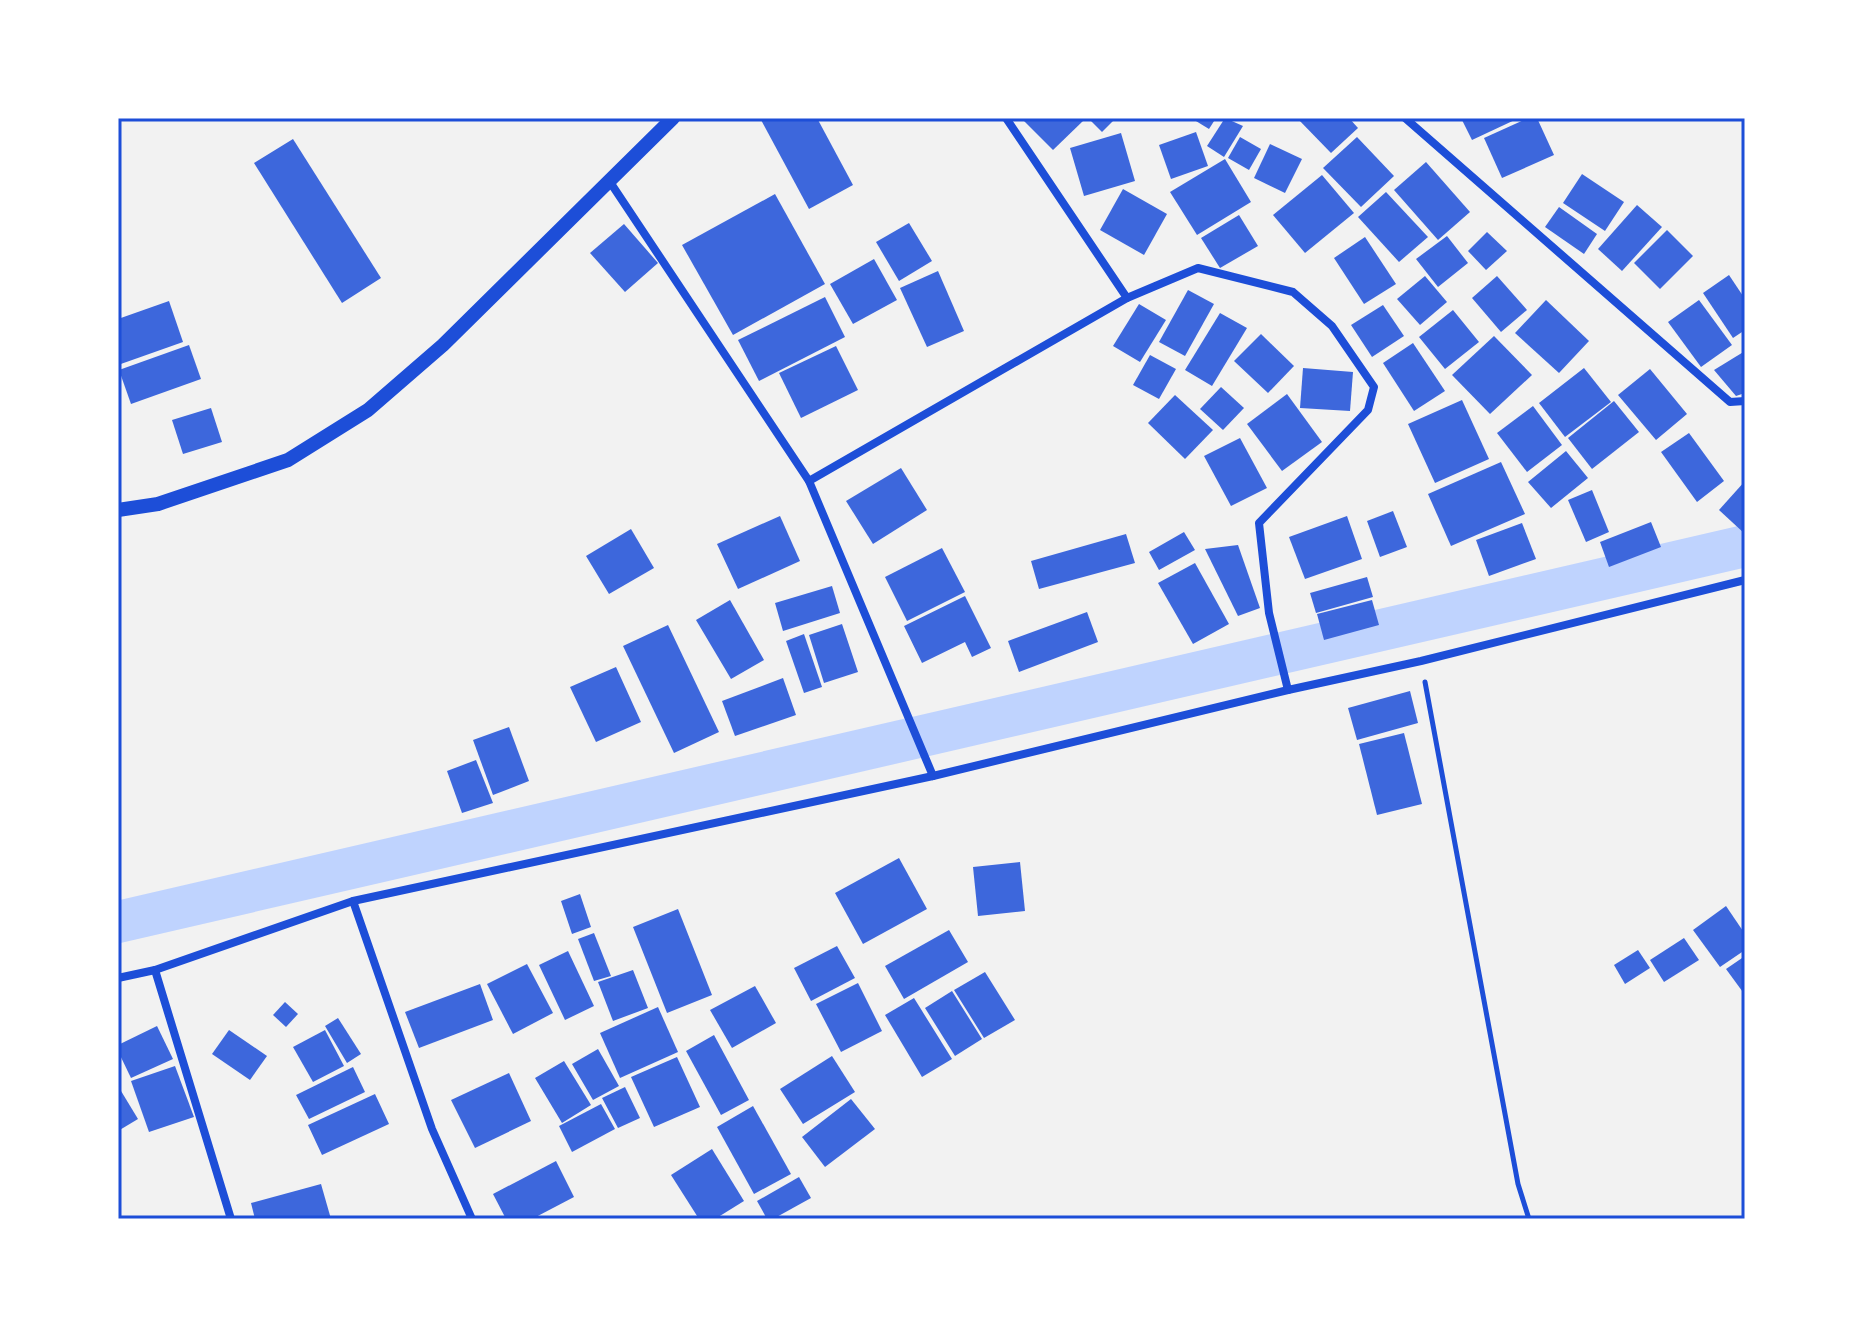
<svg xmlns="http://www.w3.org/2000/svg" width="1863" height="1337" font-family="Signika,sans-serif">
	<rect width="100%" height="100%" fill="#f2f2f2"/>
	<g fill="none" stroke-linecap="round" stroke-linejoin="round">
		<!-- canal -->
		<polyline stroke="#bfd3fe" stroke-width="42" points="118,922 1745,546"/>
	</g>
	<!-- building -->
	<g fill="#3d67dc">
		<polygon points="760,118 817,118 853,185 809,209"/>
		<polygon points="1021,118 1079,118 1083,121 1053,150"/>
		<polygon points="1088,118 1116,118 1102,132"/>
		<polygon points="1191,118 1216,118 1209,129"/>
		<polygon points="1225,118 1243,126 1224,157 1207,146"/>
		<polygon points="1297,118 1349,118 1358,128 1331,153"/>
		<polygon points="1461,118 1519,118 1472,140"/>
		<polygon points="1528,118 1537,118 1554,155 1502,178 1484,138"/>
		<polygon points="1196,132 1208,166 1171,179 1159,145"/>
		<polygon points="1121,133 1135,181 1084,196 1070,148"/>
		<polygon points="1240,137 1261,149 1249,170 1228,158"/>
		<polygon points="1357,137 1394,176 1361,207 1323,168"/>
		<polygon points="293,139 381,278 342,303 254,163"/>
		<polygon points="1270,144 1302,159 1285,193 1254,178"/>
		<polygon points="1225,159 1251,202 1197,235 1170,192"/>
		<polygon points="1426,162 1470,212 1438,240 1394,190"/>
		<polygon points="1582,174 1624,202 1605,231 1563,203"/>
		<polygon points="1322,175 1354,213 1305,253 1273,215"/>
		<polygon points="1123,189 1167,214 1144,255 1100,230"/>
		<polygon points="1386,192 1428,237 1399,262 1358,217"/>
		<polygon points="775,194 825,284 733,335 682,245"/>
		<polygon points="1637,205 1662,227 1622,271 1598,249"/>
		<polygon points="1559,207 1597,234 1584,254 1545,227"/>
		<polygon points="1239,215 1258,246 1220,268 1201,238"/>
		<polygon points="909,223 932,261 899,281 876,242"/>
		<polygon points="624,224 658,263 625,292 590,253"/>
		<polygon points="1667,230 1693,256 1660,289 1634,263"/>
		<polygon points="1487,232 1507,251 1486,270 1468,251"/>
		<polygon points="1447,236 1468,263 1438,287 1416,259"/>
		<polygon points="1365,237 1396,284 1364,304 1334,258"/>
		<polygon points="874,259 897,300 853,324 830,284"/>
		<polygon points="938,271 964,331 927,347 900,288"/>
		<polygon points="1729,275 1745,299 1745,330 1733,338 1703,293"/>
		<polygon points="1425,276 1447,302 1420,325 1397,299"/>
		<polygon points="1497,276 1527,310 1501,332 1472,298"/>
		<polygon points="1188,290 1214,304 1185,356 1159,342"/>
		<polygon points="825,297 845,337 759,381 738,340"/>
		<polygon points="1546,300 1589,341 1559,373 1515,333"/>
		<polygon points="1699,300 1732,345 1701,367 1668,322"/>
		<polygon points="169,301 183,342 118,365 118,319"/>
		<polygon points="1139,304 1166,320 1140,362 1113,346"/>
		<polygon points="1383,305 1404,336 1372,357 1351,325"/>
		<polygon points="1453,310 1479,342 1445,369 1419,337"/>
		<polygon points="1220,313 1247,328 1212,386 1185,370"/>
		<polygon points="1261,334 1294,366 1268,393 1234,361"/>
		<polygon points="1494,336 1532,375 1490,414 1452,375"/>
		<polygon points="1413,343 1445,391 1414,411 1383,363"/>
		<polygon points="189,345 201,379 131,404 119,370"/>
		<polygon points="836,346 858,390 801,418 779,373"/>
		<polygon points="1745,351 1745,393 1736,396 1714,370"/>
		<polygon points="1150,355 1176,369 1159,399 1133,385"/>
		<polygon points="1303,368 1353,372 1350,411 1300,408"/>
		<polygon points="1584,368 1611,402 1565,437 1539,403"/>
		<polygon points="1650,369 1687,414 1656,440 1618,395"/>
		<polygon points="1221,387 1244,408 1223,430 1200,409"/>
		<polygon points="1287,394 1322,442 1282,471 1247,424"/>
		<polygon points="1175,395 1213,430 1185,459 1148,423"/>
		<polygon points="1462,400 1489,459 1435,483 1408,424"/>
		<polygon points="1614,401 1639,432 1592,469 1568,438"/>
		<polygon points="1533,406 1562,445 1527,472 1497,433"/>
		<polygon points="211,408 222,442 183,454 172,420"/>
		<polygon points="1689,433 1724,481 1697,502 1661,452"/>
		<polygon points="1240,438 1267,488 1231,506 1204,456"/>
		<polygon points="1566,451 1588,478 1551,508 1528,482"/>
		<polygon points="1501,462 1525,514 1451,546 1428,494"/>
		<polygon points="901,468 927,510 873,544 846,501"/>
		<polygon points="1745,481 1745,534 1719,510"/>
		<polygon points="1592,490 1609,532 1586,542 1568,500"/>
		<polygon points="1393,511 1407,547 1380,557 1367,521"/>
		<polygon points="780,516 800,561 738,589 717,544"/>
		<polygon points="1347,516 1362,559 1305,579 1289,537"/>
		<polygon points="1651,522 1661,547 1609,567 1600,542"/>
		<polygon points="1522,523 1536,559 1489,576 1476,540"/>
		<polygon points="631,529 654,568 609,594 586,556"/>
		<polygon points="1184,532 1195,550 1159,570 1149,552"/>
		<polygon points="1126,534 1135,563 1039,589 1031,561"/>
		<polygon points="1238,545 1260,608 1238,616 1205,549"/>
		<polygon points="942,548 965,592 907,621 885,577"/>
		<polygon points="1195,563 1229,624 1193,644 1158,583"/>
		<polygon points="1367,577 1373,597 1316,613 1310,593"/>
		<polygon points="832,586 840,613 783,631 775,603"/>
		<polygon points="965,596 991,648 972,657 965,642 922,663 904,626"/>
		<polygon points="730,600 764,660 731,679 696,620"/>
		<polygon points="1372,600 1379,625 1324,640 1317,614"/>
		<polygon points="1087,612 1098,642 1019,672 1008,641"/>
		<polygon points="842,624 858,672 824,683 809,635"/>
		<polygon points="668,625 719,732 674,753 623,646"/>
		<polygon points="804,634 822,687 804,693 786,641"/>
		<polygon points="616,667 641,722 596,742 570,687"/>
		<polygon points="783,678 796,715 735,736 722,701"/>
		<polygon points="1410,691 1418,723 1357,740 1348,708"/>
		<polygon points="509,727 529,781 493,795 473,740"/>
		<polygon points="1404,733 1422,804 1377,815 1359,744"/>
		<polygon points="476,760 493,803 462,813 447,771"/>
		<polygon points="899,858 927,909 863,944 835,893"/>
		<polygon points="1020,862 1025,911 978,916 973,867"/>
		<polygon points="580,894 591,927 572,934 561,901"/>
		<polygon points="1726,906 1745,934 1745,950 1720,967 1693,930"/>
		<polygon points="678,909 712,995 667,1013 633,927"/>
		<polygon points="949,930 968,962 904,999 885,966"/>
		<polygon points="594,933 611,976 594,981 578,939"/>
		<polygon points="1684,938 1699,960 1664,982 1650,960"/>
		<polygon points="837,946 855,978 811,1001 794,968"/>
		<polygon points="1638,950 1650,968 1625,984 1614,965"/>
		<polygon points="568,951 594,1006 565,1020 539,965"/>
		<polygon points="1745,956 1745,995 1726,969"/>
		<polygon points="527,964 553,1013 513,1034 487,984"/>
		<polygon points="633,970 648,1008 613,1021 598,982"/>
		<polygon points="985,972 1015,1020 984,1038 954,990"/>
		<polygon points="858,983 882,1031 841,1052 816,1004"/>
		<polygon points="480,984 493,1020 419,1048 405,1012"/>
		<polygon points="755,986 776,1023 732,1048 710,1010"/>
		<polygon points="952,991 982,1039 955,1056 925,1008"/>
		<polygon points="914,998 952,1059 922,1077 885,1015"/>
		<polygon points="285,1002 298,1014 286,1027 273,1015"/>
		<polygon points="658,1007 678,1052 620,1078 600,1033"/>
		<polygon points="338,1018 361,1054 347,1063 325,1026"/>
		<polygon points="157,1026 173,1059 131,1078 118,1051 118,1045"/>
		<polygon points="229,1030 267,1056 250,1080 212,1054"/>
		<polygon points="325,1030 344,1066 313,1082 293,1047"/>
		<polygon points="714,1035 749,1100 721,1115 686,1051"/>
		<polygon points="598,1049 619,1086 593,1100 572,1064"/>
		<polygon points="832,1056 855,1092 803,1124 780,1089"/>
		<polygon points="677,1057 700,1107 654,1127 631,1077"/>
		<polygon points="564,1061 591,1105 562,1123 535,1078"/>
		<polygon points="175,1066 194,1117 149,1132 131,1081"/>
		<polygon points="353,1067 365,1092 309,1119 296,1095"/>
		<polygon points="509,1073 531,1121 475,1148 451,1100"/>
		<polygon points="118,1086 138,1119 118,1131"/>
		<polygon points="625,1087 640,1118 618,1128 602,1098"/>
		<polygon points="375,1094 389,1124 322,1155 308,1125"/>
		<polygon points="851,1099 875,1129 825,1167 802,1137"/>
		<polygon points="601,1104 615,1129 572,1152 559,1126"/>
		<polygon points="753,1106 791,1174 754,1194 717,1127"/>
		<polygon points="712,1149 744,1201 715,1219 699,1219 671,1175"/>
		<polygon points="556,1161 574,1197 532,1219 506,1219 493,1194"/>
		<polygon points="799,1177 811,1198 773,1219 767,1219 757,1201"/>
		<polygon points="321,1184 331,1219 255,1219 251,1203"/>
	</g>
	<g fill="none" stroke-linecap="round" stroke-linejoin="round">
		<!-- path -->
		<polyline stroke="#1d4ed8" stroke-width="5" points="1425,682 1518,1184 1529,1219"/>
		<!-- minor -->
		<g stroke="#1d4ed8" stroke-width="8">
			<polyline points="1006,118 1127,298 1198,268 1293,292 1332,326 1374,387 1368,410 1259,523 1269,613 1288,690"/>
			<polyline points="1405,118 1730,402 1745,401"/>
			<polyline points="610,182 809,481 933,776"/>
			<polyline points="809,481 1127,298"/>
			<polyline points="353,901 432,1129 472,1219"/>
			<polyline points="155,970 231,1219"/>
			<polyline points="118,978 155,970 353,901 933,776 1288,690 1421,661 1745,580"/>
		</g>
		<!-- tertiary -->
		<polyline stroke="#1d4ed8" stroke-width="14" points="118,510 158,504 288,460 368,410 443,345 673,118"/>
	</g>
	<!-- border -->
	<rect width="1863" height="1337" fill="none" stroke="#ffffff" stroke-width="240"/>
	<rect x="120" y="120" width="1623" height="1097" fill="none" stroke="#1d4ed8" stroke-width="3"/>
</svg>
